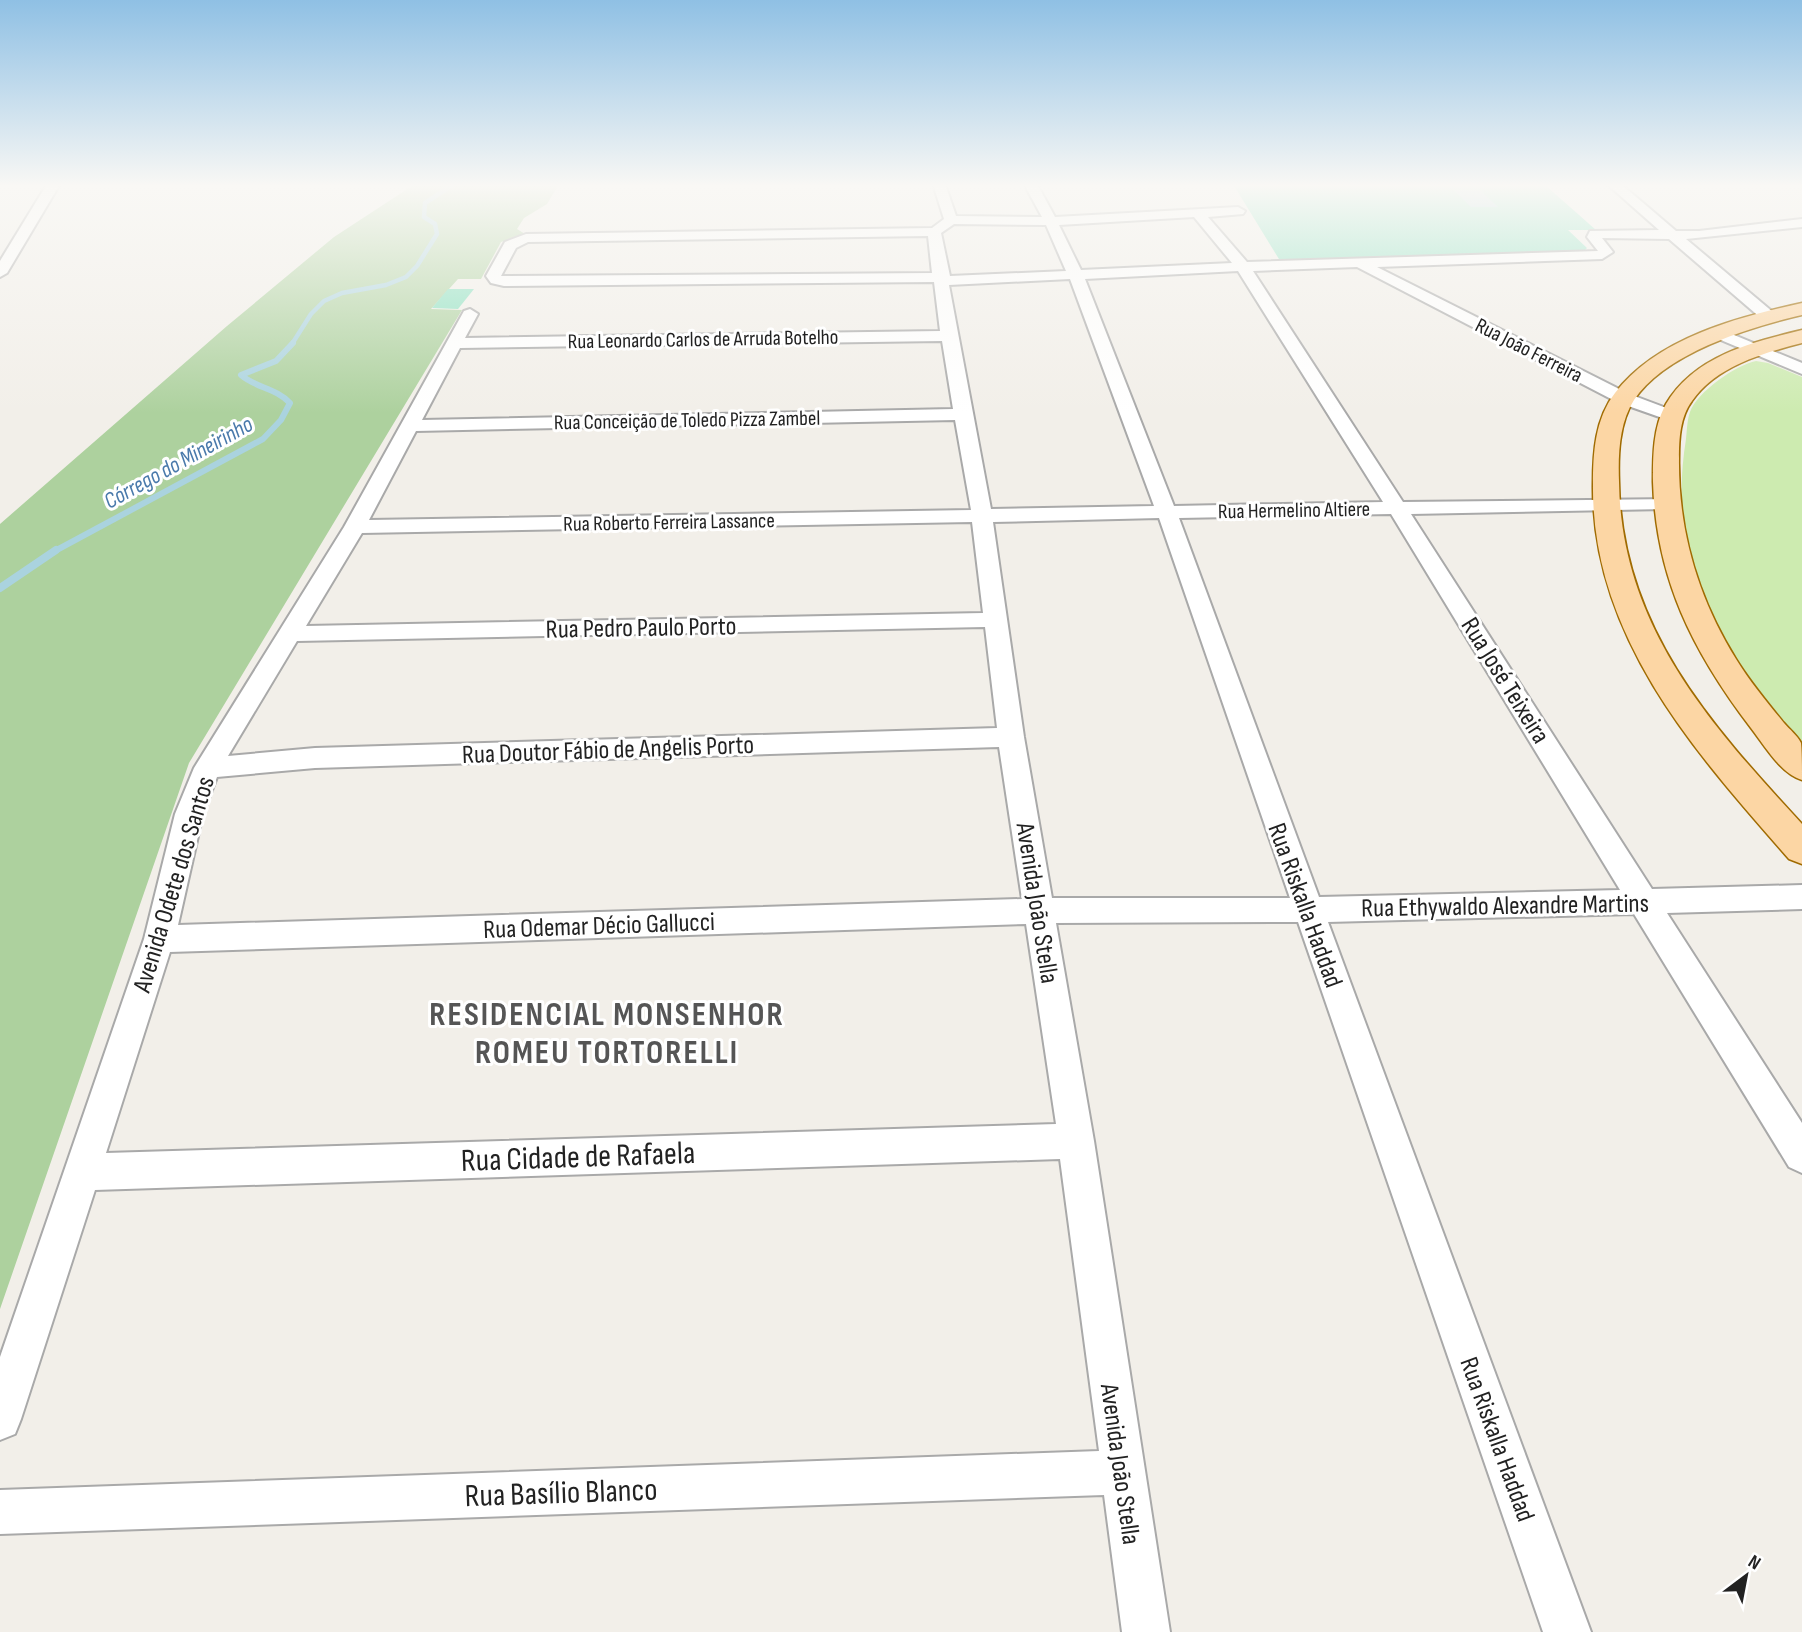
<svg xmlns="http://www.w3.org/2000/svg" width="1802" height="1632" font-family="'Sofia Sans Condensed',sans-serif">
	<rect width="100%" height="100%" fill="#f2efe9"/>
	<!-- grass -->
	<path fill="#cdebb0" d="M1756,361L1768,363L1802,377V743C1766,699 1727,654 1704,602C1681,550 1677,494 1686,439C1687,431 1687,420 1690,412C1697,392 1736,365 1756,361Z"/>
	<!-- forest -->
	<polygon fill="#add19e" points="415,184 559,184 547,204 524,218 517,229 525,234 501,242 481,279 458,279 431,309 462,310 189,763 0,1309 0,524 227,326 334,237"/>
	<!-- pitch -->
	<g fill="#88e0be">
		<polygon points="1233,184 1544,184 1596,230 1568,230 1587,248 1585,250 1282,264"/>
		<polygon points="448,289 474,289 458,309 432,308"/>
	</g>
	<!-- water -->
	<polygon fill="#aad3df" points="1454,190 1480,190 1498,207 1471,207"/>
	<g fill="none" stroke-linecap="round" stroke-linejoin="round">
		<!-- stream-far2 -->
		<polyline stroke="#aad3df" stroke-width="4.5" points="292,344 311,314 324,301 342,293 386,285 406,277 417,266 437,234 435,224 424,217 425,203 454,184"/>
		<!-- stream-far1 -->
		<path stroke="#aad3df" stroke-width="6" d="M53,552L263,439L281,420L290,403C276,388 256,388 241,375L276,361L293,343"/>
		<!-- stream -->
		<polyline stroke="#aad3df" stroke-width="8" points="0,588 56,550"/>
		<defs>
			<g id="minor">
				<polygon points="47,184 60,184 7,273 0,277 0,261"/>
				<path d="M933,184H945L956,216L1042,217L1024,184H1037L1055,217L1238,207L1245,211L1243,214L1208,217L1247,262L1598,251L1587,237L1590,231L1659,230L1607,184H1621L1676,231H1699L1802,219V227L1686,239L1774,313L1776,316L1774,319H1762L1669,239L1602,238L1613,252L1602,259L1377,267L1629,394L1677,412L1680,416L1677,420L1671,421L1617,402L1357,267L1253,271L1403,502L1673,499L1676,503L1673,507L1666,509L1411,514L1652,889L1802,885V909L1667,913L1802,1123V1173L1789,1167L1634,914L1328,922L1591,1632H1543L1298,922L1056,923L1094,1141L1170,1632H1122L1104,1495L0,1534V1490L1099,1451L1060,1159L95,1190L21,1419L15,1434L0,1440V1357L144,939L175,814L194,768L344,527L464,311L470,309L478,314L465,338L940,331L934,282L504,286L491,283L486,276L505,242L526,234L932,228L944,219ZM1194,217L1232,263L1081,270L1059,225ZM954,224L1046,225L1066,271L950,276L941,233ZM928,236L932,273L501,276L516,248L528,242ZM1238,271L1383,502L1174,506L1085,279ZM1070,279L1154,506L991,509L949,285ZM942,341L953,409L422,420L460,348ZM955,420L971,510L369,520L416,431ZM1391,514L1620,890L1319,897L1179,518ZM1159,518L1290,898H1052L1024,737L993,522ZM972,522L983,613L306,626L362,533ZM985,627L997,728L315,748L228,756L297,641ZM999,747L1022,899L178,925L203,814L217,777L315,768ZM1026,924L1056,1124L106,1153L170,952Z"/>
				<polygon points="1722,330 1802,363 1802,374 1716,338 1714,335 1716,332"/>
			</g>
			<g id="major">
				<path d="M1802,303V315C1750,327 1665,353 1634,400C1619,423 1618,455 1619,482C1621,626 1710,724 1802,824V864L1789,859C1695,752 1591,636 1593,484C1593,453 1595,419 1615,393C1657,338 1738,317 1802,303Z"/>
				<path d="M1802,330V343C1763,353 1716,366 1692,401C1680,417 1679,439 1679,458C1678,530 1698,598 1736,659C1750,682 1767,702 1784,723C1789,729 1798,736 1801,743C1802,752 1802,770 1802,780C1780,773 1765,746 1751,728C1693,652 1656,579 1653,482C1653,456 1653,427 1666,404C1694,356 1752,342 1802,330Z"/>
			</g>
		</defs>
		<!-- minor casing -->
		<use href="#minor" stroke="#a9a9a9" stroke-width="4"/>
		<!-- major casing -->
		<use href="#major" stroke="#a06b00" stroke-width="3"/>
		<!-- minor -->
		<use href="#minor" fill="#fff" fill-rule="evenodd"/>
		<!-- major -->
		<use href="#major" fill="#fcd6a4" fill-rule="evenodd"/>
	</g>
	<!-- sky -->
	<linearGradient id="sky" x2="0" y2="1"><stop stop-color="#8fc0e4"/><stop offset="0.45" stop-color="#f9f8f5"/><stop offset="1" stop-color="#f9f8f5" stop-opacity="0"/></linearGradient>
	<rect width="1802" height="413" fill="url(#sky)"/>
	<g text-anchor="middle" stroke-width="6" stroke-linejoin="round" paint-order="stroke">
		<!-- far-street labels -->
		<g font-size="21" fill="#222" stroke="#fff">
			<text transform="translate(703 339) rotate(-1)" y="7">Rua Leonardo Carlos de Arruda Botelho</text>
			<text transform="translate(1529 350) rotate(27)" y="7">Rua João Ferreira</text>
			<text transform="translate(687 420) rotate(-1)" y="7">Rua Conceição de Toledo Pizza Zambel</text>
			<text transform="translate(1294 510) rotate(-1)" y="7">Rua Hermelino Altiere</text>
			<text transform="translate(669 522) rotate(-1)" y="7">Rua Roberto Ferreira Lassance</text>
		</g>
		<!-- far-water labels -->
		<g font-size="23" font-style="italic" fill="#4a7aab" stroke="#fff">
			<text transform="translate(178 462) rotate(-29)" y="8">Córrego do Mineirinho</text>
		</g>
		<!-- street labels -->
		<g font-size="26" fill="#222" stroke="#fff">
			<text transform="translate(641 627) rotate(-1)" y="9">Rua Pedro Paulo Porto</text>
			<text transform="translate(1506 680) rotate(58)" y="9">Rua José Teixeira</text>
			<text transform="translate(608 749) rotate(-2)" y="9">Rua Doutor Fábio de Angelis Porto</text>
			<text transform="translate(173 884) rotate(-73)" y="9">Avenida Odete dos Santos</text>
			<text transform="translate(1038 903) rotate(81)" y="9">Avenida João Stella</text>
			<text transform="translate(1306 905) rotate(70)" y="9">Rua Riskalla Haddad</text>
			<text transform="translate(1505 905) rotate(-1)" y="9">Rua Ethywaldo Alexandre Martins</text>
			<text transform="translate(599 925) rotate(-2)" y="9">Rua Odemar Décio Gallucci</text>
			<text transform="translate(1498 1439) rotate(70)" y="9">Rua Riskalla Haddad</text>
			<text transform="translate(1121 1464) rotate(82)" y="9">Avenida João Stella</text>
		</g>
		<!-- near-street labels -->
		<g font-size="32" fill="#222" stroke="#fff">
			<text transform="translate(578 1156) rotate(-2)" y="11">Rua Cidade de Rafaela</text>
			<text transform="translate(561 1492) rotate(-2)" y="11">Rua Basílio Blanco</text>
		</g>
		<!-- district labels -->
		<g font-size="33" font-weight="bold" letter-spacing="2" fill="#555" stroke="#fff">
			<text x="607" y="1025">RESIDENCIAL MONSENHOR<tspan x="607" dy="38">ROMEU TORTORELLI</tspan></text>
		</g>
	</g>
	<!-- north arrow -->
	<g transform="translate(1746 1576) rotate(32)" stroke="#ffffff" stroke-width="5" paint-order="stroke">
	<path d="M0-5L12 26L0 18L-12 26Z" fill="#222222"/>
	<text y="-10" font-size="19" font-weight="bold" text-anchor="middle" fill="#222222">N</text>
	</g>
</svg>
